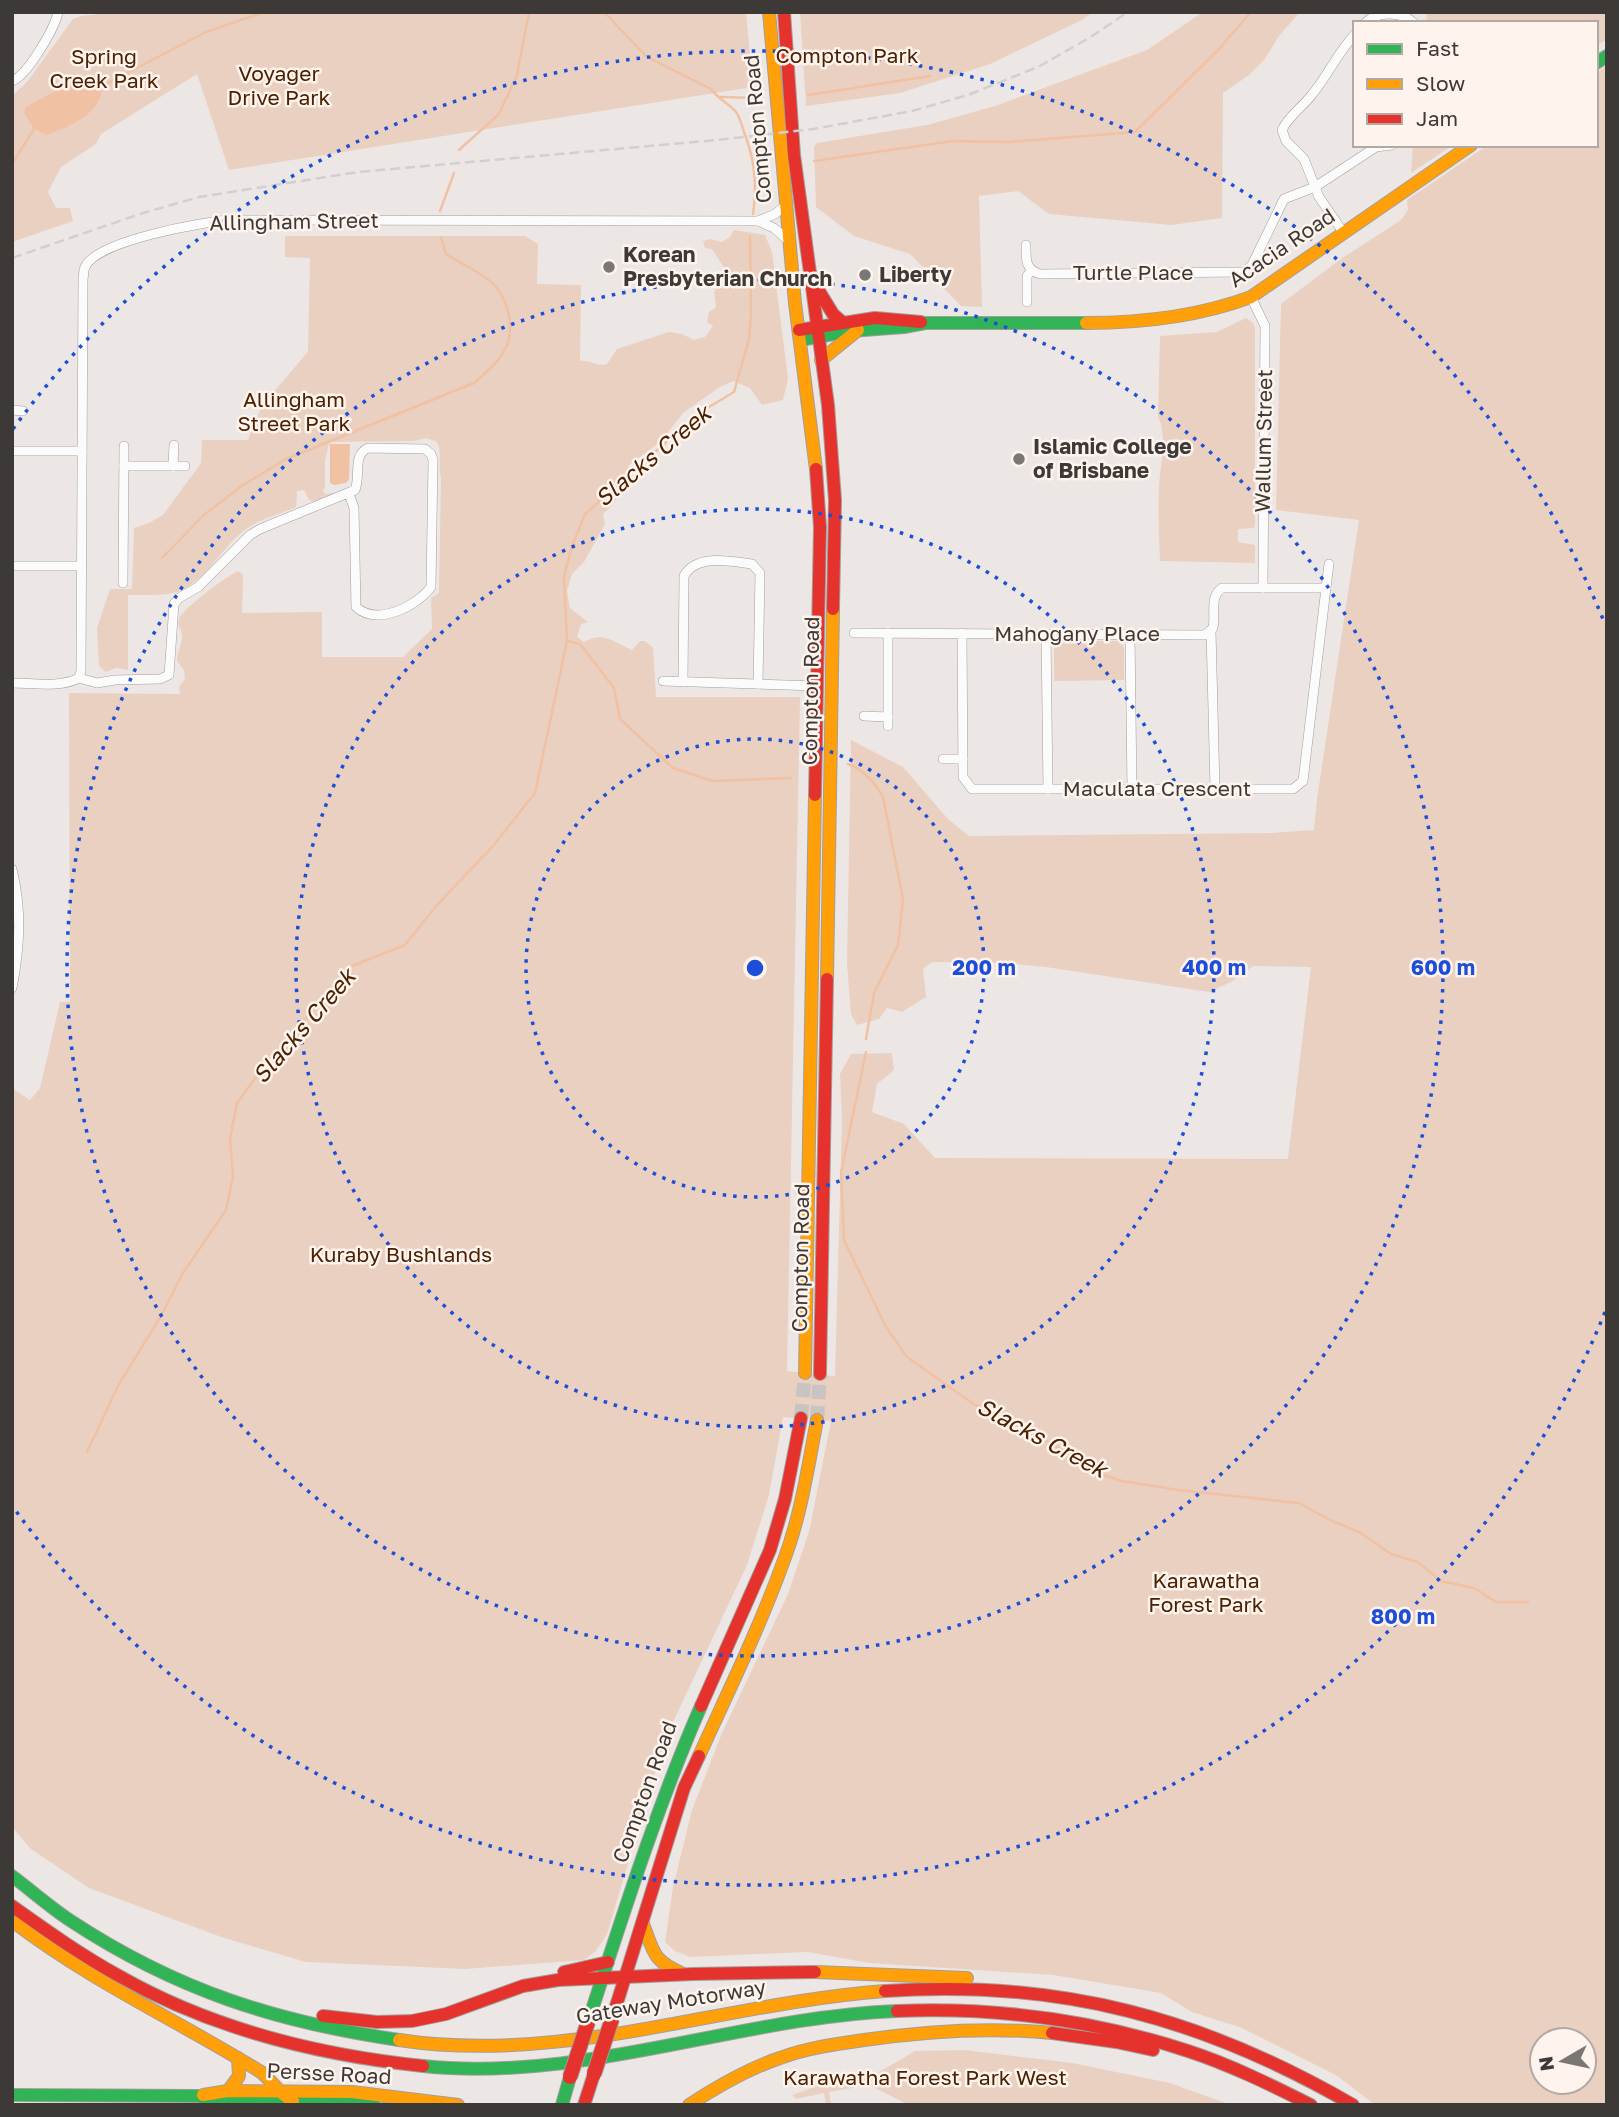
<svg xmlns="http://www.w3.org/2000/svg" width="1619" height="2117" font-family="'Golos Text',sans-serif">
	<rect width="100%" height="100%" fill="#ece7e4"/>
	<!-- green -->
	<g fill="#ead0c0" fill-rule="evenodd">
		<polygon points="119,12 746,12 753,87 229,170 197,74 101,134 96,144 61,167 48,192 56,208 70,208 73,221 12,242 12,96 27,82 73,19 81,16"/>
		<polygon points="800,12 1093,12 1082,20 990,64 900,93 806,106"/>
		<polygon points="1203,12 1300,12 1279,36 1264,60 1249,75 1223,93 1222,218 1171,225 1049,214 1018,191 979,196 982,307 961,306 910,254 854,236 816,207 814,147 817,143 927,125 995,106 1147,50"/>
		<polygon points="1427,12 1607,12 1607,39 1596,46 1596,23 1426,23"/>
		<path d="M1607,66V2105H1375L1336,2075L1242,2028L1192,2012L1161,1993L1053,1975L869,1963L808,1952L690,1957L675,1951L665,1942L673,1887L692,1810L722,1733L788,1594L809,1532L831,1421L783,1417L769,1495L747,1565L665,1739L607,1934L596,1951L584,1960L465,1969L306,1962L224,1938L89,1888L31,1849L12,1827V1088L30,1100L40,1088L60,1002H70L69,693L180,694L179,687L185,679L184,670L177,661C177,652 183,642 182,635C181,628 177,626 179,619C182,609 227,576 238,571L243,575L242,613L322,612V657H403L432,629L431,598L439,593L441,478C437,465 443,454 437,442L426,438L414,441L332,442L329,444L325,460V487L323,490L325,494L333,493L332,496L315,502L309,500L304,490L297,491L296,507C281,514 259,519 246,529C222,546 206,582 177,592C164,596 142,595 128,595V670L116,668L106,672L99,666L97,628L110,589H132L134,528L149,523L163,515L201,463L202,440H248L255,420L264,403L308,352L310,258L285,257V236H525L538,244L537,284L581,285L580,361C589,359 597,367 607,364L617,349L669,332L682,334L694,340L705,337L713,326L707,322L709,312L716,307L714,292L725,269L712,249L705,248L703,241L711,239L721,242L729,238L734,230L765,235L772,252L788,379L783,400L762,405L750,388L733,381L720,387L683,413L661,441L629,465C625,486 619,500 603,514L605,524L584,562L572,574L567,591L570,608L588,622L581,624L577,637L584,642C605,631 612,642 632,650L640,641H645L653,648L656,697H800L787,1371L835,1376L842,1118L840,1074L851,1054L892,1053L894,1070L877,1084L872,1112L904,1124L935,1158L1288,1159L1311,967L1253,966L1231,982L1209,992L1046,967L1003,963L932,962L923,969L926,997L902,1012L887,1008L879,1019L857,1025L851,1014L847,964L851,740L903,767L948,819L969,836L1271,833L1314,830L1317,799L1359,520L1276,510L1281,304L1341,259L1401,220L1408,210L1407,200L1488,145H1596V73ZM1542,2040H1584V2082H1542Z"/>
		<polygon points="1413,145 1453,145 1411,173"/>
		<path d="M1246,318L1253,323L1255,328V524L1254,528L1238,529V542L1255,545V563L1160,561C1159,537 1158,512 1159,488C1160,465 1168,438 1158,416L1160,336L1217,332Z"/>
		<polygon points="1057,641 1120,641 1124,648 1124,680 1054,681 1054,647"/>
		<polygon points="964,2050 1072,2063 1170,2083 1231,2105 909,2105 869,2085 829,2092 831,2105 826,2105 824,2093 796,2099 792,2095 848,2075 871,2077 915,2051"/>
	</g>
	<!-- water -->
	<g fill="#f1c1a3">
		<path d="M87,82L102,86C102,114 69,127 46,135L34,129L24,112L26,107L66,85Z"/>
		<polygon points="330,444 350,444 349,479 346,483 334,485 330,483"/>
	</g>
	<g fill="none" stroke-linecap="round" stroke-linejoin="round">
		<!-- stream -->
		<g stroke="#f1c1a3" stroke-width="2.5">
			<path d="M604,12L647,57L711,89C718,99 728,103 736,112C740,117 742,126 744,132C755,160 757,184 753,214"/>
			<polyline points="102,86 206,32 264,12"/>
			<polyline points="808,95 930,76"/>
			<polyline points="721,97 757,98"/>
			<polyline points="459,150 499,114 517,75 529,12"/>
			<polyline points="754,155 765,164"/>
			<polyline points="814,161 953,141 1010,142 1135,132 1218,50 1251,12"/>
			<polyline points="12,164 34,129"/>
			<polyline points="440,211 454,173"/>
			<polyline points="750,236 751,316 749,339 734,392 699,413 585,514 572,546 564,576 567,641 580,644 614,688 620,719 673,768 712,781 791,778"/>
			<path d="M162,558L204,515L240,487L286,459L474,383C500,361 516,346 508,311C505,300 501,291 492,283C479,271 461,264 446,254L441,237"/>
			<path d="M848,764C864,770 875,783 883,797L903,899L898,945L874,993L866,1039"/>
			<polyline points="866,1052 841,1173 844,1240 886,1327 907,1357 975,1405 1005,1414 1097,1473 1122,1481 1178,1490 1299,1503 1330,1520 1359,1532 1391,1554 1418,1562 1441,1581 1474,1588 1496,1602 1528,1602"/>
			<polyline points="87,1452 119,1384 161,1316 183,1273 226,1210 233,1176 230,1139 237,1103 259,1073 352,966 405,945 438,904 493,846 535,793 567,641"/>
		</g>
		<!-- primary-tunnel -->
		<g stroke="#c9c4c1" stroke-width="14" stroke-dasharray="14 7" stroke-linecap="butt">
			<polyline points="801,1418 805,1373"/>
			<polyline points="817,1420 820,1374"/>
		</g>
		<defs>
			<g id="street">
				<path d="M1365,23C1376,11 1402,11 1414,23"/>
				<path d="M12,81C27,76 55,28 58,12"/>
				<polyline points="758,221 775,214 786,205"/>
				<path d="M1343,232L1319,197L1304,159L1286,141L1282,130C1288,117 1301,108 1310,97C1327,77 1336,55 1355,34"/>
				<path d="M1026,245C1026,260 1025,269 1040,274L1245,272L1252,265L1284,199L1315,187L1376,147L1392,145"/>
				<polyline points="1251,297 1265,326 1263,588"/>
				<polyline points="1027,302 1027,276 1031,271"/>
				<polyline points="12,410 23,411"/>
				<polyline points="12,451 82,451"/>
				<polyline points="124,466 185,466"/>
				<polyline points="173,466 174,445"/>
				<polyline points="12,566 82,566"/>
				<polyline points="123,583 124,446"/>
				<polyline points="1326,588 1329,564"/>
				<polyline points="1211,631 1215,789"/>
				<path d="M854,633L1205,635L1213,628C1216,614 1209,597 1222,588H1326L1303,781L1293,789H972L963,777L962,633"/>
				<polyline points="888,633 888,726"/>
				<polyline points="1046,634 1048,789"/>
				<polyline points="1130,635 1132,789"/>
				<path d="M79,678L81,671L83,279C84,275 83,271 85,267C96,241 202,222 230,220L758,221L774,228L789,241"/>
				<polyline points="663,681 817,686"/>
				<path d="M683,682L684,576C696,554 730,561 752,564L760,573L758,684"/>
				<path d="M12,683C33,683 60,688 79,678L97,683L115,680L160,679L169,675L174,604L179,598L198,587L250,535L260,529L355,490C361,476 352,455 368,448L425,449L431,454L433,460L431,587C416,607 377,626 356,607L354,508L349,494"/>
				<polyline points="864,716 888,717"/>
				<polyline points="943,759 963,759"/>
				<path d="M12,869C22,909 20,947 12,988"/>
			</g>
			<g id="fast">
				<polyline points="1596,63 1607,56"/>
				<polyline points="800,340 850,331 904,327 925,323 1086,323"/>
				<path d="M12,1876C32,1891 51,1908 71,1921C176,1990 276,2022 399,2040"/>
				<path d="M588,2022C623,1915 656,1809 701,1706"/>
				<path d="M423,2066C583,2083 738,2017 897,2011"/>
				<polyline points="12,2095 199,2096 212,2100 342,2102 374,2105"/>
				<polyline points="562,2105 570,2077"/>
			</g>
			<g id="slow">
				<polyline points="769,12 795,303 816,469"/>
				<path d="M1086,323C1143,323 1197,317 1251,297L1471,145"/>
				<polyline points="821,360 858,330"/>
				<polyline points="827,979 833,609"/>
				<polyline points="805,1373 815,795"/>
				<path d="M699,1756C728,1692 760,1627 784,1560C801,1515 808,1467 817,1420"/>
				<path d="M15,1923C91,1981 180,2022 261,2072C273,2082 279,2094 293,2101"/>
				<path d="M643,1924C654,1952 652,1960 681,1973"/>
				<polyline points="815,1972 967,1978"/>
				<path d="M399,2040C563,2065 723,2003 885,1991"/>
				<polyline points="228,2091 239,2076 238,2058"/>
				<polyline points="203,2095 228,2091 352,2092 458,2105"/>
				<path d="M689,2105C718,2086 747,2069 780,2058C807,2048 836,2044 864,2040C926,2031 990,2027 1052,2033"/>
			</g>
			<g id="jam">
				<polyline points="784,12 794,155 828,405 835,500 833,609"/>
				<polyline points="814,283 833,314 842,322"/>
				<polyline points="799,330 875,318 921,322"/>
				<polyline points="815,795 820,527 816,469"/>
				<polyline points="820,1374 827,979"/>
				<polyline points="701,1706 770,1550 785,1499 801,1418"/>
				<path d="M12,1906C47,1931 81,1955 119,1976C212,2029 318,2055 423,2066"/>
				<polyline points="564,1972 608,1962"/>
				<path d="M885,1991C1059,1979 1203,2018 1353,2105"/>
				<path d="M897,2011C996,2007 1094,2020 1188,2051C1231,2065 1271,2085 1311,2105"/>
				<polyline points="323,2016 377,2022 412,2021 446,2014 523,1986 558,1980 693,1974 815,1972"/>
				<polyline points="612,2019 684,1788 699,1756"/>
				<polyline points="1052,2033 1116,2042 1153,2050"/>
				<polyline points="584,2105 594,2074"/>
			</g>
		</defs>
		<!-- street casing -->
		<use href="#street" stroke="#a29e9c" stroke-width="10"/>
		<!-- fast casing -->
		<use href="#fast" stroke="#a29e9c" stroke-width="14"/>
		<!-- slow casing -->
		<use href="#slow" stroke="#a29e9c" stroke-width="14"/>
		<!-- jam casing -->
		<use href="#jam" stroke="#a29e9c" stroke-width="14"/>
		<!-- street -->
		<use href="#street" stroke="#fcfbfb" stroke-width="9"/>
		<!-- fast -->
		<use href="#fast" stroke="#30b455" stroke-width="12"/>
		<!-- slow -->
		<use href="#slow" stroke="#ff9f0a" stroke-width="12"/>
		<!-- jam -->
		<use href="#jam" stroke="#e5322d" stroke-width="12"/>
		<!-- rail -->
		<polyline stroke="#d2d0cf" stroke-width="2.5" stroke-dasharray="10 5" stroke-linecap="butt" points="12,258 143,213 199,197 358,172 717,140 813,129 912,111 968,95 1038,67 1089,38 1128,12"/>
		<defs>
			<g id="jam-bridge">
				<polyline points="594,2074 612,2019"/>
				<polyline points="570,2077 588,2022"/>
			</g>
		</defs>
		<!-- jam-bridge casing -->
		<use href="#jam-bridge" stroke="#a29e9c" stroke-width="16" stroke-linecap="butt"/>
		<!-- jam-bridge -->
		<use href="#jam-bridge" stroke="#e5322d" stroke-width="14"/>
	</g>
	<!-- distance rings -->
	<g fill="none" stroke="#1d4ed8" stroke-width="3.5" stroke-dasharray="3.5 7">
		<circle cx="755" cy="968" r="229"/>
		<circle cx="755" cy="968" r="459"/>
		<circle cx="755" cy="968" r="688"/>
		<path d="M1605 1312A917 917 0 0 1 13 1507M13 429A917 917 0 0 1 1605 624"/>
	</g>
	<!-- markers -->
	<g fill="#7a7674" stroke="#fef3ed" stroke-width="2.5">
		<circle cx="609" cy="267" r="7"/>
		<circle cx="865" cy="275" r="7"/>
		<circle cx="1019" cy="459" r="7"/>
	</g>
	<g text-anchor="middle" stroke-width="5" stroke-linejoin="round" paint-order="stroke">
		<!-- park labels -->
		<g font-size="21" fill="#4b2201" stroke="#fef3ed">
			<text x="847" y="63">Compton Park</text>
			<text x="104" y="64">Spring<tspan x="104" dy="24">Creek Park</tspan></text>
			<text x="279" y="81">Voyager<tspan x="279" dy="24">Drive Park</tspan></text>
			<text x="294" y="407">Allingham<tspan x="294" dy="24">Street Park</tspan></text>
			<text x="401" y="1262">Kuraby Bushlands</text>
			<text x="1206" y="1588">Karawatha<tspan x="1206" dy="24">Forest Park</tspan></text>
			<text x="925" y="2085">Karawatha Forest Park West</text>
		</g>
		<!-- street labels -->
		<g font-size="21" fill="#3d3937" stroke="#fef3ed">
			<text transform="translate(758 129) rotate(-95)" y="7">Compton Road</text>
			<text transform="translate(294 222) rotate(-1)" y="7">Allingham Street</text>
			<text transform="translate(1282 248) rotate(-34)" y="7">Acacia Road</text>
			<text x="1133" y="280">Turtle Place</text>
			<text transform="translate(1264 441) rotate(-89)" y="7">Wallum Street</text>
			<text x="1077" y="641">Mahogany Place</text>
			<text transform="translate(811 691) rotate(-89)" y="7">Compton Road</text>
			<text x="1157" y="796">Maculata Crescent</text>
			<text transform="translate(801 1258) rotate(-89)" y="7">Compton Road</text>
			<text transform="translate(645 1792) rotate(-70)" y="7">Compton Road</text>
			<text transform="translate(671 2002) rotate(-9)" y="7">Gateway Motorway</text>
			<text transform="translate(329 2074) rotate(3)" y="7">Persse Road</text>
		</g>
		<!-- poi labels -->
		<g font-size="21" font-weight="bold" fill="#3d3937" stroke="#fef3ed" text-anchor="start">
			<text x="623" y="262">Korean<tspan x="623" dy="24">Presbyterian Church</tspan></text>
			<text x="879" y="282">Liberty</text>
			<text x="1033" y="454">Islamic College<tspan x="1033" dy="24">of Brisbane</tspan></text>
		</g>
		<!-- water labels -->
		<g font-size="23" font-style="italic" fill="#492100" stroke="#fef3ed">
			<text transform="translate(653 456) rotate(-40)" y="8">Slacks Creek</text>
			<text transform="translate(304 1026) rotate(-49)" y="8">Slacks Creek</text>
			<text transform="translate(1042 1438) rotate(28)" y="8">Slacks Creek</text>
		</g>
	</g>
	<circle cx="755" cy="968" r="10" fill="#1d4ed8" stroke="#fef3ed" stroke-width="3.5"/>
	<g font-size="21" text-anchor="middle" font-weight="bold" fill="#1d4ed8" stroke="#fef3ed" stroke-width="5" stroke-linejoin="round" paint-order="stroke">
		<text x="984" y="975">200 m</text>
		<text x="1214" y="975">400 m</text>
		<text x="1443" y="975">600 m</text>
		<text x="1403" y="1624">800 m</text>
	</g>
	<!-- border -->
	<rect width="1619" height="2117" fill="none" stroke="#3d3937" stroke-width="28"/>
	<!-- legend -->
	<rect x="1353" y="21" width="245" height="126" fill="#fef3ed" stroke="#b1a9a4" stroke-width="2"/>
	<rect x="1367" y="44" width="35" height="10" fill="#30b455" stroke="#b1a9a4" stroke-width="2"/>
	<text x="1416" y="56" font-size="21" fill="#3d3937">Fast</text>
	<rect x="1367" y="79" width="35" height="10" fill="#ff9f0a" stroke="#b1a9a4" stroke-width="2"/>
	<text x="1416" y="91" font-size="21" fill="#3d3937">Slow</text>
	<rect x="1367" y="114" width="35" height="10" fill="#e5322d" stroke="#b1a9a4" stroke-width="2"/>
	<text x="1416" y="126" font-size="21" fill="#3d3937">Jam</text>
	<!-- north arrow -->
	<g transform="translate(1563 2061) rotate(261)"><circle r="33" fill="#fef3ed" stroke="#b1a9a4" stroke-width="2"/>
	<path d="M0-5L12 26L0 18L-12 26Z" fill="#7a7674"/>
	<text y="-10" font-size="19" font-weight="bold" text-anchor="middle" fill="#3d3937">N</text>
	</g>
</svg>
